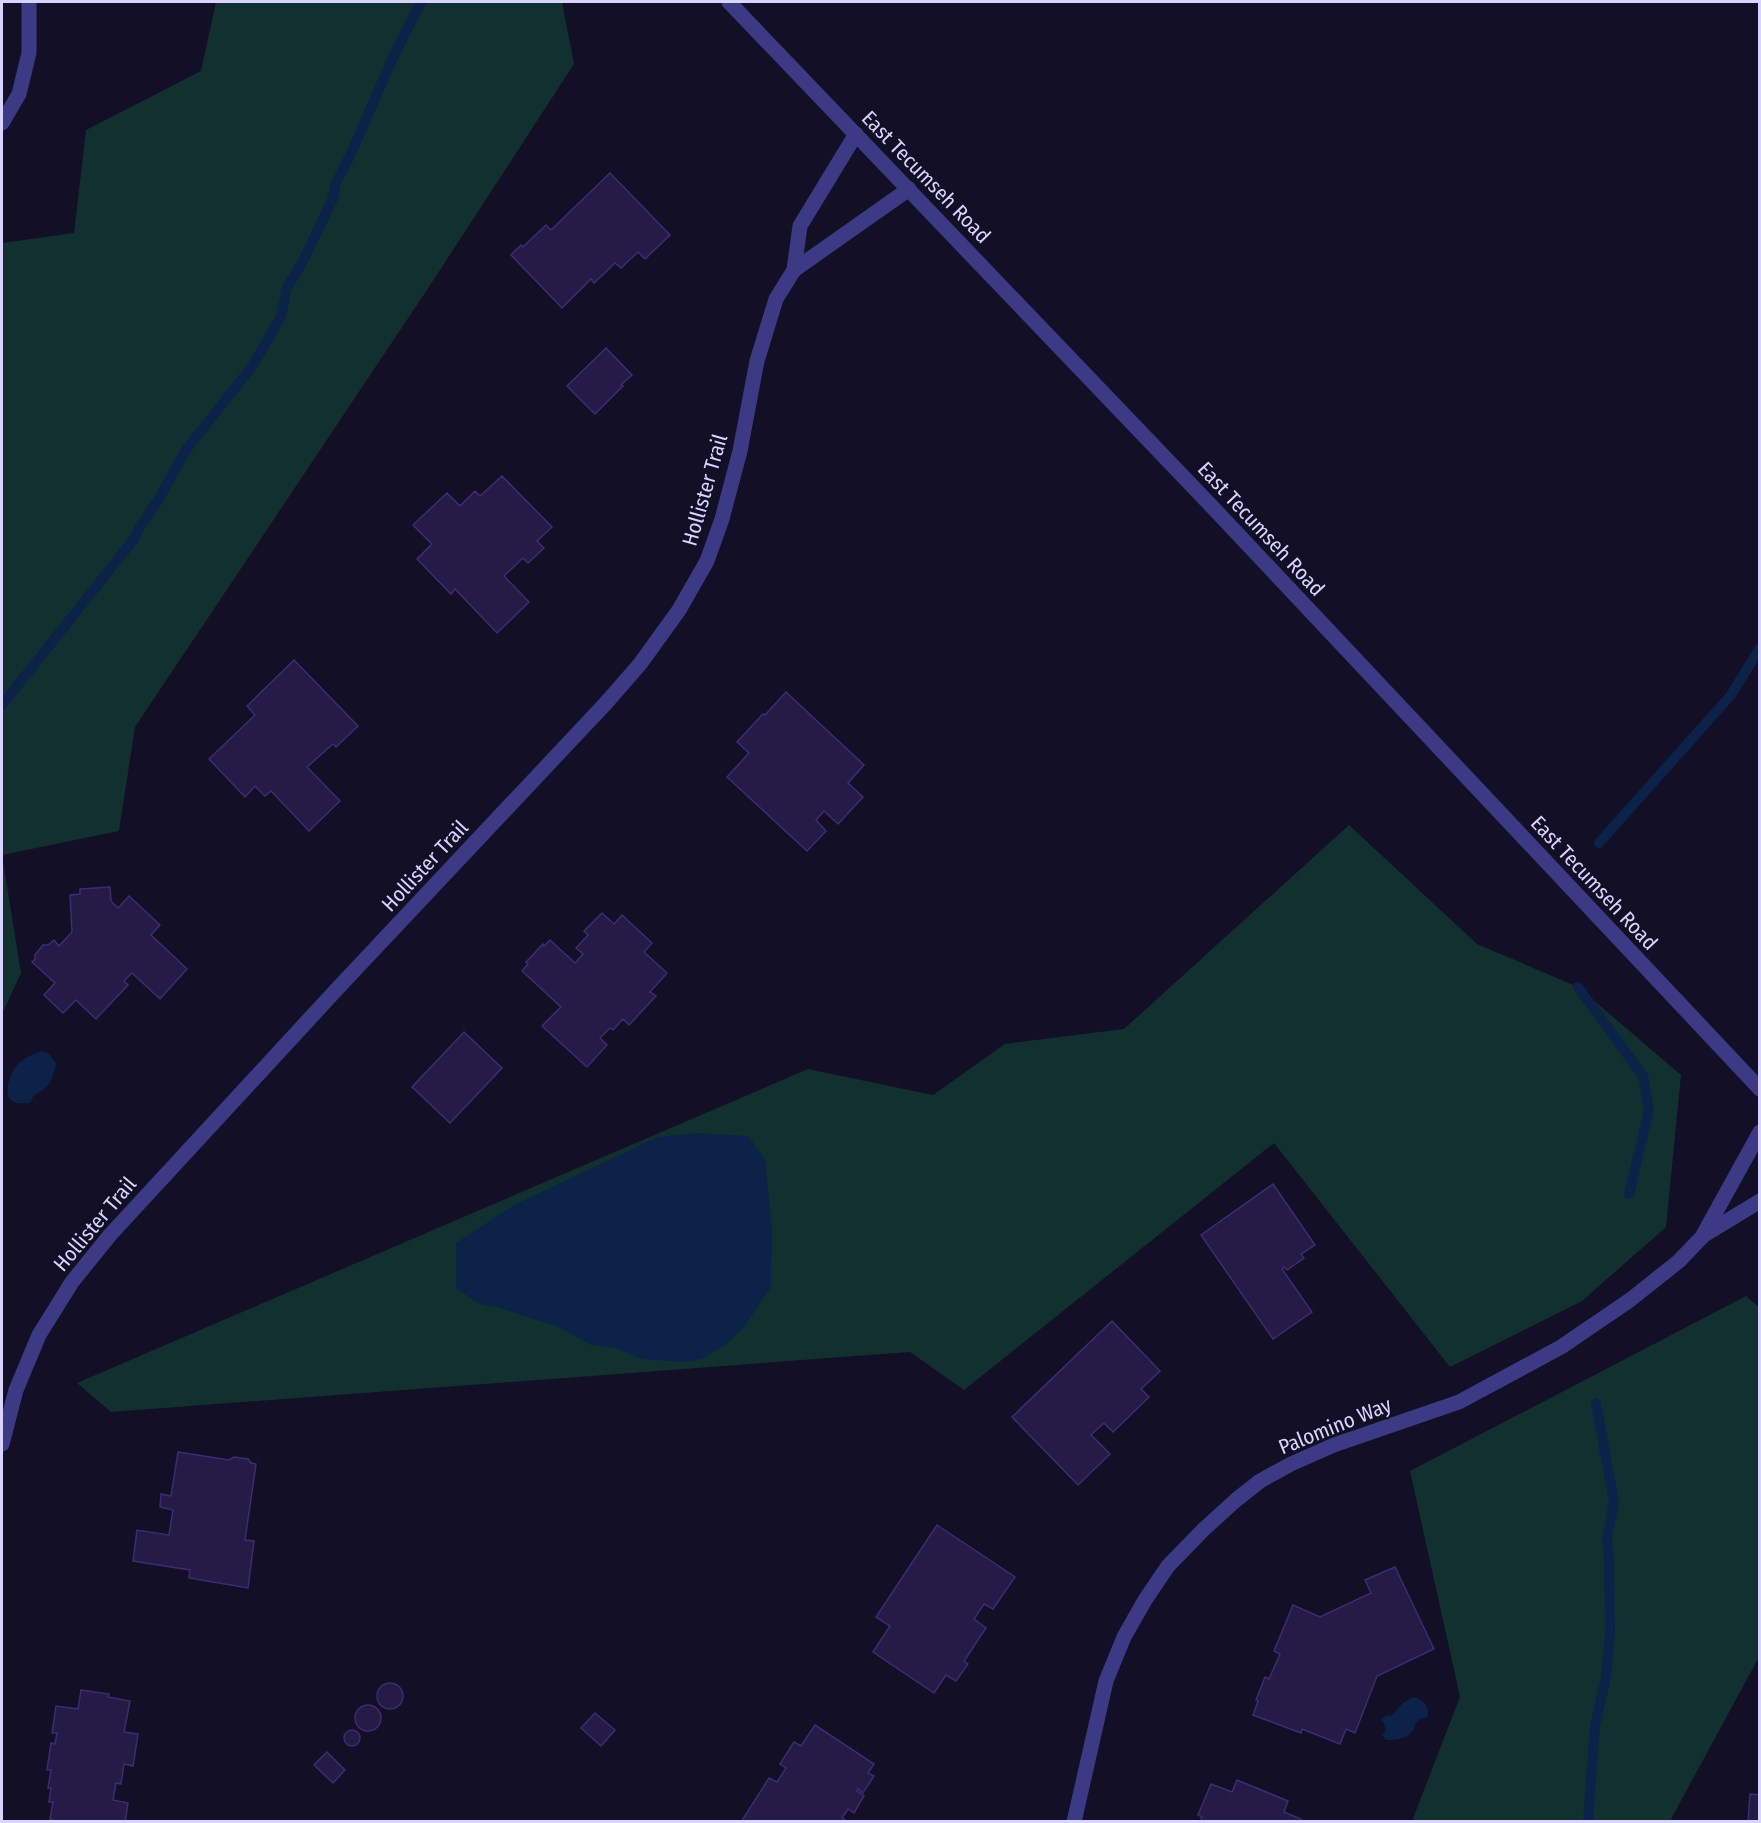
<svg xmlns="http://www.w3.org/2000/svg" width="1761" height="1823" font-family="'Fira Sans Condensed',sans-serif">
	<rect width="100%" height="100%" fill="#130f26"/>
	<!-- green -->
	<g fill="#12302f">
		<polygon points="216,2 562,2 574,64 427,290 135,727 119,831 2,855 21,973 2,1014 2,243 74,233 86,130 201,71"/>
		<polygon points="1349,825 1477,944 1578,987 1681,1075 1666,1227 1582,1301 1450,1367 1274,1143 964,1390 910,1352 111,1412 77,1383 808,1069 933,1095 1005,1044 1124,1029"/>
		<polygon points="1746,1296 1760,1308 1759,1657 1670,1821 1412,1821 1460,1697 1410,1471"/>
	</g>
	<!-- water -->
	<g fill="#0c2248">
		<path d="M42,1051L48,1053L56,1063C54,1077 48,1091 34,1095L30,1103C26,1103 19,1104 16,1103C0,1098 10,1074 17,1065C22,1059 34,1053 42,1051Z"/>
		<polygon points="695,1133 748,1136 765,1159 772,1228 771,1287 744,1327 725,1345 702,1359 684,1362 641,1359 616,1348 591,1345 559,1327 496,1307 480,1304 456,1288 456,1243 514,1205 658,1137"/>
		<path d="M1413,1697C1423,1700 1431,1706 1427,1717C1424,1718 1421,1718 1418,1721C1415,1723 1415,1726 1414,1729C1408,1739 1397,1740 1386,1740L1382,1735L1386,1730L1383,1722L1380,1720L1387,1715L1391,1716L1403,1703Z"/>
	</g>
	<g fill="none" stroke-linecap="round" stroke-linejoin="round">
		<!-- stream -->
		<g stroke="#0c2248" stroke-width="10">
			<polyline points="2,705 134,539 141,525 157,502 186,450 253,365 281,316 287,288 305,257 333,198 336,183 349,158 395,53 421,2"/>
			<polyline points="1599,843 1731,695 1760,648"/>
			<polyline points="1578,987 1643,1076 1649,1110 1629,1194"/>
			<polyline points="1588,1822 1595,1726 1606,1677 1610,1631 1609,1559 1607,1538 1614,1502 1596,1403"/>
		</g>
	</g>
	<!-- building -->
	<g fill="#241b47" stroke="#3b2d73" stroke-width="1.5">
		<polygon points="610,173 670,235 645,259 638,252 621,268 615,263 594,283 591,279 562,308 511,255 521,245 523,247 546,225 551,230"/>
		<polygon points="606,348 632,375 621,385 623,386 595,414 567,386"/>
		<polygon points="502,476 552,527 537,541 544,548 528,563 523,558 504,576 529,602 497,633 455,589 451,594 417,559 432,544 413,525 447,493 460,506 475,491 480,496"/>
		<polygon points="294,660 358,726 336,747 333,744 307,767 340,801 309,831 271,791 265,796 255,786 245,797 209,759 255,715 247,706"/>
		<polygon points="786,692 864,765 848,783 863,797 838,824 824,811 816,820 826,831 807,851 727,777 749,753 737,742 763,714 765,715"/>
		<polygon points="110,887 111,901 118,908 129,896 160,925 151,935 187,969 160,999 132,973 124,981 128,985 96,1019 76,1000 63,1013 44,995 55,983 32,962 35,959 35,955 43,945 48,945 54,940 59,946 72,932 70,895 80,894 80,889"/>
		<polygon points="602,913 614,924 622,915 652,943 644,952 667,973 650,992 656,996 629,1025 623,1019 613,1030 610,1028 600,1038 607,1045 587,1067 542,1026 561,1007 522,971 528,964 526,962 543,944 544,946 550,940 575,963 583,954 576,948 588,935 584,931"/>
		<polygon points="464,1032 502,1068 450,1123 412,1087"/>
		<polygon points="1273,1184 1315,1245 1301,1254 1304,1258 1287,1270 1284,1267 1282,1269 1312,1312 1273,1339 1201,1235"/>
		<polygon points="1112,1321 1160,1371 1141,1389 1149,1397 1113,1432 1104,1423 1091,1435 1110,1454 1078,1485 1012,1417"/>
		<polygon points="178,1452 229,1460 234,1457 248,1459 251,1463 256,1464 245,1540 254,1541 248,1588 189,1578 190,1570 133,1561 137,1530 169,1535 173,1510 160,1507 161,1494 171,1496"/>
		<polygon points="937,1525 1015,1577 993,1609 984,1604 974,1619 986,1628 964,1661 968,1664 956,1681 946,1675 934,1693 873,1652 890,1626 876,1617"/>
		<polygon points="1395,1567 1434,1649 1377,1676 1355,1733 1346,1729 1340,1744 1302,1729 1301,1733 1253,1715 1258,1701 1256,1700 1265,1677 1269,1679 1280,1654 1274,1651 1293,1605 1320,1617 1371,1593 1365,1580"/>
		<circle cx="390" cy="1696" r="13"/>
		<polygon points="81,1690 109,1694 108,1697 130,1701 124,1732 138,1734 133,1766 124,1764 121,1784 116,1783 113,1800 128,1803 125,1822 59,1822 50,1819 53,1802 49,1802 51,1788 48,1788 51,1770 47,1770 51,1743 55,1744 57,1733 52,1733 56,1706 78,1709"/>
		<circle cx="368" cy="1718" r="13"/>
		<polygon points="595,1713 615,1730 601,1746 581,1728"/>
		<polygon points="815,1725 874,1764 868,1773 874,1776 863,1793 858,1789 857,1791 864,1796 854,1813 848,1809 842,1818 848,1822 741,1822 769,1778 777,1782 786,1768 780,1764 794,1742 801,1746"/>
		<circle cx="352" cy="1738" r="8"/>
		<polygon points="327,1752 345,1770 333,1783 314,1765"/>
		<polygon points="1237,1780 1288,1801 1284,1812 1301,1819 1299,1822 1200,1822 1202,1817 1198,1815 1211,1784 1232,1792"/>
		<polygon points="1750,1794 1760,1795 1760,1822 1748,1822"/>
	</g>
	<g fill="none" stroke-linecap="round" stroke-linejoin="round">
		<!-- minor -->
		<g stroke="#3d3a85" stroke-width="15">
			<polyline points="729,2 1219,514 1760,1089"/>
			<polyline points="2,123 19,94 29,53 29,2"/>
			<polyline points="794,270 909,189"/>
			<polyline points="1704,1235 1760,1201"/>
			<polyline points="2,1444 16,1390 39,1335 72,1282 110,1235 337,989 606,703 640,664 679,610 707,561 722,519 740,451 757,361 776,299 794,270 800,226 856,134"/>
			<polyline points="1074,1822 1106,1681 1124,1637 1145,1600 1168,1566 1204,1529 1236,1500 1260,1481 1291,1464 1334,1445 1459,1402 1561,1347 1630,1300 1679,1261 1702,1237 1760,1132"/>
		</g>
	</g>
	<g text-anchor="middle" stroke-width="4.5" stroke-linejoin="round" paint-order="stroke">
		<!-- street labels -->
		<g font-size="21" fill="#d9d4ff" stroke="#130f26">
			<text transform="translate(926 177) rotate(46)" y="7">East Tecumseh Road</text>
			<text transform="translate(705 490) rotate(-74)" y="7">Hollister Trail</text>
			<text transform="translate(1261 529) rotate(47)" y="7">East Tecumseh Road</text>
			<text transform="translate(425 866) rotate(-47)" y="7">Hollister Trail</text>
			<text transform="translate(1594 883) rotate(47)" y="7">East Tecumseh Road</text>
			<text transform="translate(95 1224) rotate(-50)" y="7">Hollister Trail</text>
			<text transform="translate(1335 1426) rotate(-22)" y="7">Palomino Way</text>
		</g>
	</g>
	<!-- border -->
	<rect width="1761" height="1823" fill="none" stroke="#d9d4ff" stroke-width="6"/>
</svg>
